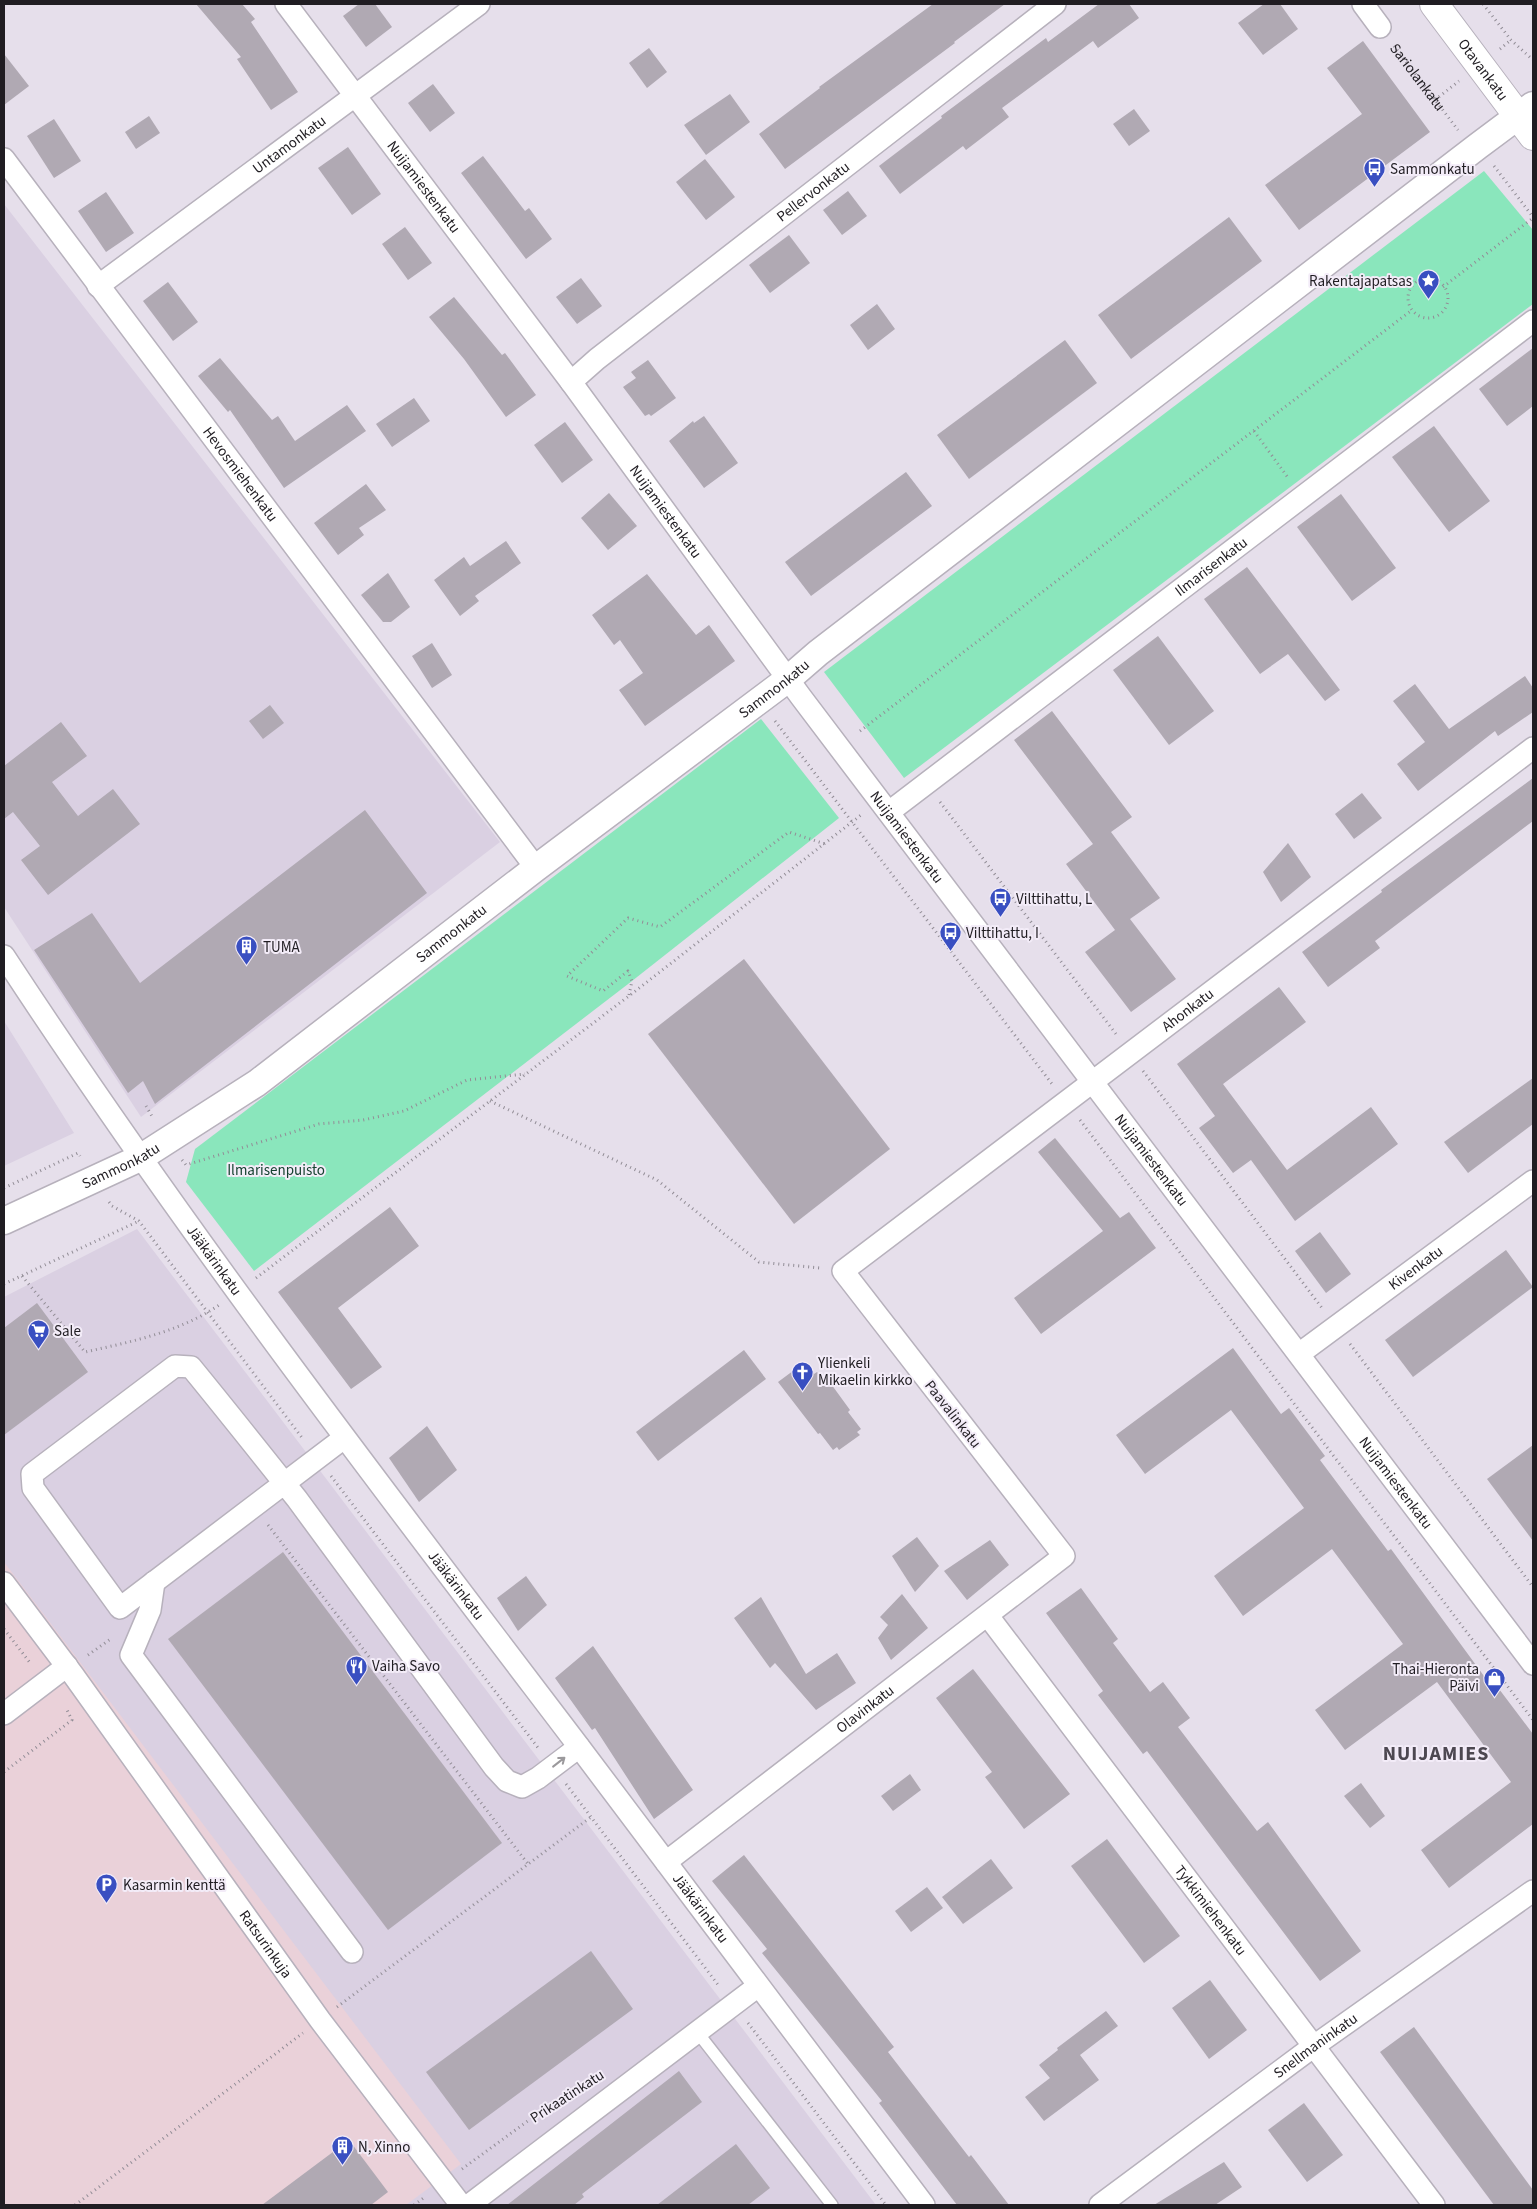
<svg xmlns="http://www.w3.org/2000/svg" width="1537" height="2209" font-family="'Source Sans 3',sans-serif">
	<rect width="100%" height="100%" fill="#e6dfeb"/>
	<!-- built -->
	<g fill="#dad0e2">
		<polygon points="4,204 500,842 141,1117 4,907"/>
		<polygon points="4,1021 74,1133 4,1166"/>
		<polygon points="137,1229 876,2205 4,2205 4,1297"/>
	</g>
	<!-- education -->
	<polygon fill="#ead1d9" points="4,1562 461,2164 406,2205 4,2205"/>
	<!-- green -->
	<g fill="#8ae6bc">
		<polygon points="1484,171 1533,230 1533,304 904,778 824,672"/>
		<polygon points="761,719 839,818 632,981 254,1271 186,1182 195,1149"/>
	</g>
	<!-- building -->
	<g fill="#b0a9b3">
		<polygon points="196,4 242,4 255,19 251,22 298,92 271,110 237,59 241,57"/>
		<polygon points="359,4 375,4 392,27 366,47 343,16"/>
		<polygon points="933,4 1005,4 954,42 955,43 785,169 759,134 820,88 819,87"/>
		<polygon points="1099,4 1129,4 1139,18 1098,48 1093,41 1002,108 1009,117 966,150 963,146 900,194 879,166 942,118 941,116 1046,38 1048,42"/>
		<polygon points="1264,4 1280,4 1298,29 1263,55 1238,23"/>
		<polygon points="1363,41 1430,132 1299,230 1265,185 1362,114 1327,68"/>
		<polygon points="649,48 667,72 647,88 629,63"/>
		<polygon points="4,54 29,86 4,105"/>
		<polygon points="433,84 455,113 430,132 408,103"/>
		<polygon points="730,94 750,122 706,155 684,125"/>
		<polygon points="1134,109 1150,131 1129,146 1113,124"/>
		<polygon points="149,116 160,133 136,149 125,132"/>
		<polygon points="54,119 81,161 54,178 27,136"/>
		<polygon points="348,147 381,194 352,215 318,168"/>
		<polygon points="483,156 525,211 529,208 552,239 526,259 461,173"/>
		<polygon points="705,159 735,197 706,220 676,182"/>
		<polygon points="848,191 867,216 842,235 823,210"/>
		<polygon points="106,192 134,233 106,252 78,211"/>
		<polygon points="1229,217 1262,261 1131,359 1098,315"/>
		<polygon points="405,227 432,263 408,280 382,244"/>
		<polygon points="789,235 810,263 770,293 749,265"/>
		<polygon points="581,278 602,306 577,324 556,297"/>
		<polygon points="168,282 198,322 173,341 143,301"/>
		<polygon points="454,297 502,355 505,353 536,395 506,417 464,359 429,317"/>
		<polygon points="877,304 895,329 868,350 850,325"/>
		<polygon points="1065,340 1097,383 969,479 937,435"/>
		<polygon points="1533,348 1533,406 1507,426 1479,389"/>
		<polygon points="220,358 272,420 278,416 295,441 347,405 366,431 284,488 230,410 228,412 198,376"/>
		<polygon points="648,360 676,398 651,416 649,414 645,416 623,387 636,378 631,372"/>
		<polygon points="414,398 430,421 392,447 376,424"/>
		<polygon points="704,416 738,463 704,488 669,441 693,421 694,423"/>
		<polygon points="565,422 593,460 562,483 534,445"/>
		<polygon points="1434,426 1490,501 1449,532 1392,457"/>
		<polygon points="906,472 932,506 811,596 785,562"/>
		<polygon points="366,484 386,510 359,528 364,535 338,555 314,523"/>
		<polygon points="609,493 637,526 608,550 581,518"/>
		<polygon points="1341,494 1396,568 1352,601 1297,527"/>
		<polygon points="506,541 521,563 475,596 479,601 460,616 434,580 464,557 470,566"/>
		<polygon points="1247,567 1340,690 1325,701 1288,654 1260,674 1204,599"/>
		<polygon points="388,573 410,607 391,622 383,622 361,595"/>
		<polygon points="647,574 696,635 709,625 735,661 645,726 619,690 643,673 620,640 614,645 592,615"/>
		<polygon points="1158,636 1214,711 1169,745 1113,670"/>
		<polygon points="432,643 452,675 432,688 412,656"/>
		<polygon points="1525,676 1533,688 1533,712 1498,736 1495,731 1418,791 1397,764 1425,742 1393,701 1415,684 1449,729"/>
		<polygon points="270,705 284,723 263,739 249,721"/>
		<polygon points="1052,711 1132,817 1111,832 1160,898 1130,919 1176,979 1131,1012 1085,952 1115,930 1066,864 1093,844 1014,740"/>
		<polygon points="61,722 87,756 52,782 78,816 113,789 140,824 48,895 21,860 40,846 13,812 4,819 4,766"/>
		<polygon points="1533,778 1533,821 1375,941 1380,948 1328,987 1302,952 1382,892 1381,890"/>
		<polygon points="1362,793 1382,818 1354,839 1335,814"/>
		<polygon points="365,810 427,893 155,1104 143,1081 128,1093 34,950 92,913 140,983"/>
		<polygon points="1288,843 1311,877 1281,902 1263,872"/>
		<polygon points="744,959 890,1149 794,1224 648,1034"/>
		<polygon points="1279,987 1306,1022 1223,1084 1287,1170 1371,1107 1398,1144 1295,1221 1251,1160 1233,1173 1199,1128 1215,1116 1177,1064"/>
		<polygon points="1533,1078 1533,1124 1468,1173 1444,1142"/>
		<polygon points="1055,1138 1120,1218 1129,1212 1156,1248 1041,1334 1014,1298 1103,1231 1038,1152"/>
		<polygon points="390,1207 419,1246 338,1308 382,1367 351,1389 278,1292"/>
		<polygon points="1320,1232 1351,1274 1326,1293 1295,1251"/>
		<polygon points="1506,1250 1533,1287 1413,1377 1385,1340"/>
		<polygon points="37,1303 88,1372 4,1435 4,1328"/>
		<polygon points="1233,1348 1281,1414 1289,1408 1325,1456 1320,1460 1388,1551 1391,1549 1492,1687 1496,1685 1533,1734 1533,1824 1449,1888 1421,1850 1511,1782 1437,1682 1345,1750 1315,1710 1403,1644 1332,1549 1243,1616 1214,1576 1304,1508 1231,1410 1145,1474 1116,1435"/>
		<polygon points="744,1350 766,1379 658,1461 636,1432"/>
		<polygon points="805,1362 814,1374 817,1372 823,1379 826,1377 850,1410 848,1412 861,1429 857,1432 860,1435 839,1450 837,1447 833,1450 820,1433 818,1434 778,1382"/>
		<polygon points="427,1426 457,1470 419,1502 389,1458"/>
		<polygon points="1533,1445 1533,1541 1487,1479"/>
		<polygon points="917,1537 939,1566 915,1592 892,1556"/>
		<polygon points="990,1540 1009,1565 967,1600 944,1571"/>
		<polygon points="283,1552 502,1843 388,1930 168,1639"/>
		<polygon points="526,1576 547,1605 518,1631 497,1598"/>
		<polygon points="1081,1588 1118,1639 1113,1643 1150,1692 1163,1682 1190,1718 1178,1727 1257,1831 1268,1822 1361,1951 1320,1981 1147,1751 1143,1754 1098,1695 1103,1691 1046,1613"/>
		<polygon points="902,1594 928,1628 891,1660 878,1638 888,1625 880,1617"/>
		<polygon points="761,1597 806,1674 837,1653 856,1683 816,1710 775,1663 770,1668 734,1618"/>
		<polygon points="593,1646 693,1790 654,1819 595,1728 592,1730 555,1678"/>
		<polygon points="973,1669 1070,1794 1024,1829 985,1777 992,1772 936,1698"/>
		<polygon points="910,1774 921,1790 893,1811 881,1796"/>
		<polygon points="1361,1783 1385,1816 1370,1828 1344,1796"/>
		<polygon points="1107,1839 1180,1936 1144,1963 1071,1866"/>
		<polygon points="744,1855 894,2047 888,2052 969,2157 971,2155 1009,2205 957,2205 879,2103 882,2101 762,1953 767,1949 712,1881"/>
		<polygon points="991,1859 1013,1888 963,1924 942,1897"/>
		<polygon points="927,1887 943,1908 911,1932 895,1911"/>
		<polygon points="591,1951 633,2009 469,2130 426,2072"/>
		<polygon points="1210,1980 1247,2030 1209,2059 1172,2008"/>
		<polygon points="1106,2011 1118,2026 1080,2055 1099,2080 1044,2121 1025,2097 1050,2078 1039,2065 1058,2050 1057,2048"/>
		<polygon points="1414,2027 1533,2190 1533,2205 1494,2205 1380,2052"/>
		<polygon points="679,2071 702,2102 582,2194 584,2197 574,2205 507,2205"/>
		<polygon points="1304,2103 1343,2155 1307,2182 1268,2130"/>
		<polygon points="349,2140 388,2192 371,2205 262,2205"/>
		<polygon points="736,2144 770,2188 748,2205 657,2205"/>
		<polygon points="1224,2162 1242,2187 1215,2205 1154,2205"/>
	</g>
	<g fill="none" stroke-linecap="round" stroke-linejoin="round">
		<defs>
			<polyline id="service" points="698,2033 832,2205"/>
			<g id="minor">
				<path id="s2" d="M286,4L571,382L801,697L1533,1664"/>
				<polyline points="1363,4 1380,27"/>
				<path id="s3" d="M4,159L536,868"/>
				<path id="s4" d="M98,286L479,4"/>
				<path id="s5" d="M571,382L597,359L1055,4"/>
				<path id="s6" d="M889,812L1533,321"/>
				<path id="s7" d="M4,956C182,1228 380,1485 577,1744C693,1897 808,2052 924,2205"/>
				<path id="s8" d="M1299,1354L1533,1181"/>
				<path d="M344,1438L120,1608L33,1488L32,1474L175,1366L191,1367C227,1411 262,1455 297,1499L494,1767L507,1781L522,1787L538,1778L579,1747"/>
				<polyline points="154,1582 150,1610 131,1655 352,1952"/>
				<path id="s9" d="M4,1583L74,1676L320,2020L461,2205"/>
				<path id="s10" d="M988,1616L1434,2205"/>
				<polyline points="4,1714 67,1666"/>
				<path id="s11" d="M666,1862L1064,1556L843,1271L1533,748"/>
				<polyline points="469,2205 758,1986"/>
				<path id="s12" d="M1100,2205L1314,2046L1533,1891"/>
			</g>
			<g id="tertiary">
				<path id="s13" d="M4,1221L140,1158L257,1083L536,868L788,679L818,653L1478,146L1533,105"/>
			</g>
			<g id="secondary">
				<path id="s14" d="M1434,4L1533,136"/>
			</g>
		</defs>
		<!-- service casing -->
		<use href="#service" stroke="#b7b1bc" stroke-width="14"/>
		<!-- minor casing -->
		<use href="#minor" stroke="#b7b1bc" stroke-width="24"/>
		<!-- tertiary casing -->
		<use href="#tertiary" stroke="#b7b1bc" stroke-width="29"/>
		<!-- secondary casing -->
		<use href="#secondary" stroke="#b7b1bc" stroke-width="30"/>
		<!-- path -->
		<g stroke="#928d96" stroke-width="3" stroke-dasharray="1 4" stroke-linecap="butt">
			<polyline points="1483,4 1511,40 1533,60"/>
			<path id="s1" d="M1394,46L1458,130"/>
			<polyline points="1500,49 1511,40"/>
			<polyline points="1435,100 1459,81"/>
			<polyline points="1494,166 1533,217"/>
			<circle cx="1428" cy="298" r="20"/>
			<polyline points="1443,287 1533,218"/>
			<polyline points="1254,431 1289,479"/>
			<polyline points="775,721 1052,1084"/>
			<polyline points="860,731 1412,310"/>
			<polyline points="940,802 1116,1034"/>
			<polyline points="629,995 632,981 628,971 603,991 567,976 628,918 660,927 789,832 825,844"/>
			<polyline points="1143,1071 1322,1308"/>
			<polyline points="490,1101 657,1180 759,1262 820,1268"/>
			<polyline points="146,1106 153,1118"/>
			<polyline points="1080,1120 1533,1720"/>
			<polyline points="182,1160 186,1165 319,1124 363,1120 404,1111 467,1080 525,1074"/>
			<polyline points="4,1188 78,1153 80,1156"/>
			<polyline points="109,1202 112,1206 139,1221 303,1439"/>
			<path d="M22,1276L85,1352C130,1342 180,1332 219,1305"/>
			<polyline points="256,1278 629,996 861,815"/>
			<polyline points="4,1284 139,1221"/>
			<polyline points="1350,1344 1533,1587"/>
			<polyline points="331,1476 539,1749"/>
			<polyline points="268,1525 528,1864"/>
			<polyline points="4,1629 31,1664"/>
			<polyline points="88,1655 112,1638"/>
			<polyline points="4,1772 72,1720 67,1710"/>
			<polyline points="566,1784 719,1986"/>
			<polyline points="337,2007 591,1817"/>
			<polyline points="748,2023 886,2205"/>
			<polyline points="462,2169 562,2096 582,2088"/>
			<polyline points="75,2205 303,2033"/>
			<polyline points="414,2205 425,2197"/>
		</g>
		<!-- service -->
		<use href="#service" stroke="#fff" stroke-width="11"/>
		<!-- minor -->
		<use href="#minor" stroke="#fff" stroke-width="21"/>
		<!-- tertiary -->
		<use href="#tertiary" stroke="#fff" stroke-width="26"/>
		<!-- secondary -->
		<use href="#secondary" stroke="#fff" stroke-width="28"/>
	</g>
	<!-- one-way arrows -->
	<defs><path id="oneway-shaft" d="M-6 0H5M1.5-3L5.5 0L1.5 3" fill="none" stroke-width="1.6" stroke-linecap="round" stroke-linejoin="round" transform="scale(1.25)"/></defs>
	<use stroke="#9b999c" href="#oneway-shaft" transform="translate(559 1762) rotate(-38)"/>
	<!-- icons -->
	<defs>
		<symbol id="bus-pin" viewBox="-11 -11 22 30"><path d="M0 17L-7.5 6A9.5 9.5 0 1 1 7.5 6Z" fill="#394fc1" stroke="#f3ecf8"/><path d="M-5-6H5V4H4V6H2V4H-2V6H-4V4H-5ZM-3.5-4V0h7V-4ZM-3.5 1.2v1.5H-2V1.2ZM2 1.2v1.5H3.5V1.2Z" fill="#fff"/></symbol>
		<symbol id="sight-pin" viewBox="-11 -11 22 30"><path d="M0 17L-7.5 6A9.5 9.5 0 1 1 7.5 6Z" fill="#394fc1" stroke="#f3ecf8"/><path d="M0-6L1.8-2.2L6-1.7L2.9 1.2L3.7 5.4L0 3.3L-3.7 5.4L-2.9 1.2L-6-1.7L-1.8-2.2Z" fill="#fff"/></symbol>
		<symbol id="building-pin" viewBox="-11 -11 22 30"><path d="M0 17L-7.5 6A9.5 9.5 0 1 1 7.5 6Z" fill="#394fc1" stroke="#f3ecf8"/><path d="M-4-6H4V6H1V3H-1V6H-4ZM-2.5-4.3h1.7v1.8h-1.7ZM.8-4.3h1.7v1.8H.8ZM-2.5-1h1.7V.8h-1.7ZM.8-1h1.7V.8H.8Z" fill="#fff"/></symbol>
		<symbol id="supermarket-pin" viewBox="-11 -11 22 30"><path d="M0 17L-7.5 6A9.5 9.5 0 1 1 7.5 6Z" fill="#394fc1" stroke="#f3ecf8"/><path d="M-6-5.5h2.5l.6 2H6L4.5 2H-2.5L-4.4-4H-6ZM-1.5 3.2a1.3 1.3 0 1 0 .1 0ZM3 3.2a1.3 1.3 0 1 0 .1 0Z" fill="#fff"/></symbol>
		<symbol id="church-pin" viewBox="-11 -11 22 30"><path d="M0 17L-7.5 6A9.5 9.5 0 1 1 7.5 6Z" fill="#394fc1" stroke="#f3ecf8"/><path d="M-1.2-6h2.4v3.5h3.3v2.4h-3.3V6h-2.4V-.1h-3.3v-2.4h3.3Z" fill="#fff"/></symbol>
		<symbol id="restaurant-pin" viewBox="-11 -11 22 30"><path d="M0 17L-7.5 6A9.5 9.5 0 1 1 7.5 6Z" fill="#394fc1" stroke="#f3ecf8"/><path d="M-5-6h1v4h1v-4h1v4h1v-4h1v5L-1.5 .5V6h-2V.5L-5-1ZM5-6V6H3V1.5H1.5Q1.5-4 5-6Z" fill="#fff"/></symbol>
		<symbol id="shop-pin" viewBox="-11 -11 22 30"><path d="M0 17L-7.5 6A9.5 9.5 0 1 1 7.5 6Z" fill="#394fc1" stroke="#f3ecf8"/><path d="M-5-2.5h2.3a2.7 3.5 0 0 1 5.4 0H5L5.5 6h-11ZM-1.5-2.5h3a1.5 2.3 0 0 0-3 0Z" fill="#fff"/></symbol>
		<symbol id="parking-pin" viewBox="-11 -11 22 30"><path d="M0 17L-7.5 6A9.5 9.5 0 1 1 7.5 6Z" fill="#394fc1" stroke="#f3ecf8"/><path d="M-3.5-5.5H1a3.5 3.5 0 0 1 0 7H-1V5.5H-3.5ZM-1-3.4V-.6H.8a1.4 1.4 0 0 0 0-2.8Z" fill="#fff"/></symbol>
	</defs>
	<g fill-rule="evenodd">
		<use href="#bus-pin" x="1362" y="156" width="25" height="34"/>
		<use href="#sight-pin" x="1416" y="268" width="25" height="34"/>
		<use href="#bus-pin" x="988" y="886" width="25" height="34"/>
		<use href="#bus-pin" x="938" y="920" width="25" height="34"/>
		<use href="#building-pin" x="234" y="934" width="25" height="34"/>
		<use href="#supermarket-pin" x="26" y="1318" width="25" height="34"/>
		<use href="#church-pin" x="790" y="1360" width="25" height="34"/>
		<use href="#restaurant-pin" x="344" y="1654" width="25" height="34"/>
		<use href="#shop-pin" x="1482" y="1666" width="25" height="34"/>
		<use href="#parking-pin" x="94" y="1872" width="25" height="34"/>
		<use href="#building-pin" x="330" y="2134" width="25" height="34"/>
	</g>
	<g text-anchor="middle" stroke-width="4" stroke-linejoin="round" paint-order="stroke">
		<!-- street labels -->
		<g font-size="15" fill="#201d22" stroke="#f3ecf8">
			<text dy="5" stroke="none"><textPath href="#s14" startOffset="82">Otavankatu</textPath></text>
			<text dy="5" stroke="none"><textPath href="#s1" startOffset="39">Sariolankatu</textPath></text>
			<text dy="5" stroke="none"><textPath href="#s4" startOffset="238">Untamonkatu</textPath></text>
			<text dy="5" stroke="none"><textPath href="#s2" startOffset="229">Nuijamiestenkatu</textPath></text>
			<text dy="5" stroke="none"><textPath href="#s5" startOffset="308">Pellervonkatu</textPath></text>
			<text dy="5" stroke="none"><textPath href="#s3" startOffset="394">Hevosmiehenkatu</textPath></text>
			<text dy="5" stroke="none"><textPath href="#s2" startOffset="634">Nuijamiestenkatu</textPath></text>
			<text dy="5" stroke="none"><textPath href="#s6" startOffset="405">Ilmarisenkatu</textPath></text>
			<text dy="5" stroke="none"><textPath href="#s13" startOffset="939">Sammonkatu</textPath></text>
			<text dy="5" stroke="none"><textPath href="#s2" startOffset="1039">Nuijamiestenkatu</textPath></text>
			<text dy="5" stroke="none"><textPath href="#s13" startOffset="534">Sammonkatu</textPath></text>
			<text dy="5" stroke="none"><textPath href="#s11" startOffset="1295">Ahonkatu</textPath></text>
			<text dy="5" stroke="none"><textPath href="#s2" startOffset="1444">Nuijamiestenkatu</textPath></text>
			<text dy="5" stroke="none"><textPath href="#s13" startOffset="129">Sammonkatu</textPath></text>
			<text dy="5" stroke="none"><textPath href="#s7" startOffset="370">Jääkärinkatu</textPath></text>
			<text dy="5" stroke="none"><textPath href="#s8" startOffset="145">Kivenkatu</textPath></text>
			<text transform="translate(953 1414) rotate(52)" y="5">Paavalinkatu</text>
			<text dy="5" stroke="none"><textPath href="#s2" startOffset="1849">Nuijamiestenkatu</textPath></text>
			<text dy="5" stroke="none"><textPath href="#s7" startOffset="775">Jääkärinkatu</textPath></text>
			<text dy="5" stroke="none"><textPath href="#s11" startOffset="251">Olavinkatu</textPath></text>
			<text dy="5" stroke="none"><textPath href="#s7" startOffset="1180">Jääkärinkatu</textPath></text>
			<text dy="5" stroke="none"><textPath href="#s10" startOffset="369">Tykkimiehenkatu</textPath></text>
			<text dy="5" stroke="none"><textPath href="#s9" startOffset="446">Ratsurinkuja</textPath></text>
			<text dy="5" stroke="none"><textPath href="#s12" startOffset="268">Snellmaninkatu</textPath></text>
			<text transform="translate(567 2096) rotate(-33)" y="5">Prikaatinkatu</text>
		</g>
		<!-- poi labels -->
		<g font-size="15" fill="#201d22" stroke="#f3ecf8" text-anchor="start">
			<text x="1390" y="174">Sammonkatu</text>
			<text x="1412" y="286" text-anchor="end">Rakentajapatsas</text>
			<text x="1016" y="904">Vilttihattu, L</text>
			<text x="966" y="938">Vilttihattu, I</text>
			<text x="263" y="952">TUMA</text>
			<text x="54" y="1336">Sale</text>
			<text x="818" y="1368">Ylienkeli<tspan x="818" dy="17">Mikaelin kirkko</tspan></text>
			<text x="372" y="1671">Vaiha Savo</text>
			<text x="1479" y="1674" text-anchor="end">Thai-Hieronta<tspan x="1479" dy="17">Päivi</tspan></text>
			<text x="123" y="1890">Kasarmin kenttä</text>
			<text x="358" y="2152">N, Xinno</text>
		</g>
		<!-- park labels -->
		<g font-size="15" fill="#15412f" stroke="#f3ecf8">
			<text x="276" y="1175">Ilmarisenpuisto</text>
		</g>
		<!-- district labels -->
		<g font-size="20" font-weight="bold" letter-spacing="1" fill="#4d4851" stroke="#f3ecf8">
			<text x="1436" y="1760">NUIJAMIES</text>
		</g>
	</g>
	<!-- border -->
	<rect width="1537" height="2209" fill="none" stroke="#201d22" stroke-width="10"/>
</svg>
